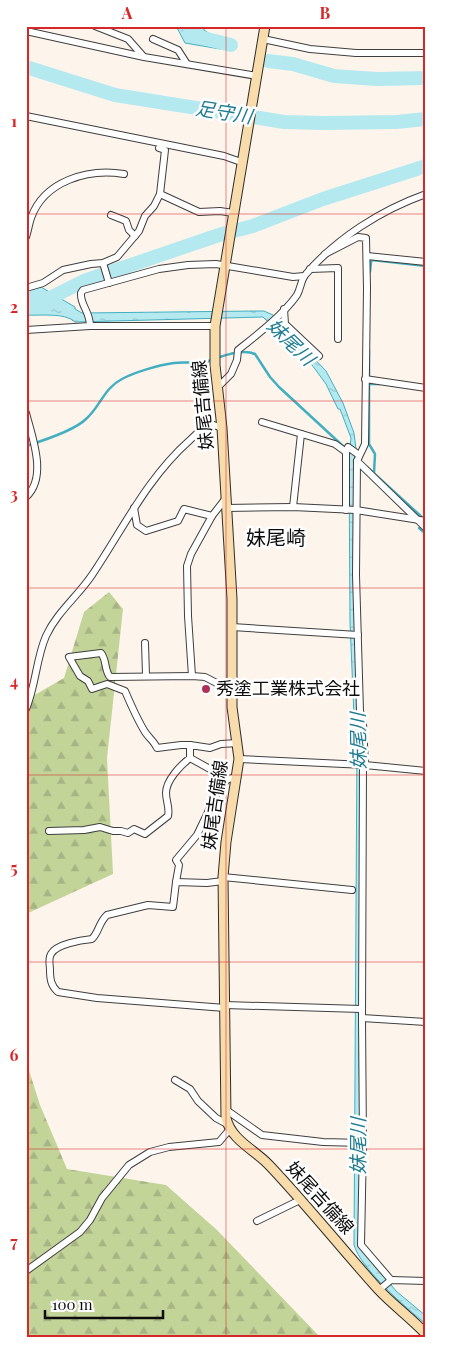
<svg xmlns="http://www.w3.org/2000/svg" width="452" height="1363" font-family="'Playfair Display','Noto Sans JP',serif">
	<defs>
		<pattern id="forest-firs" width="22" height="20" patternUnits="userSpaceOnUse" patternTransform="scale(1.25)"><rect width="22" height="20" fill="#c3d499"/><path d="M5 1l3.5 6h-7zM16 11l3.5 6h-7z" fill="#a6b583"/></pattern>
		<pattern id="water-ripples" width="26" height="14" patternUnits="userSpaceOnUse" patternTransform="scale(1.25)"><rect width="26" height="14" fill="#b5e9f0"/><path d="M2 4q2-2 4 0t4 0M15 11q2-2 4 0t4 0" fill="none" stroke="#9ac7cd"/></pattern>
	</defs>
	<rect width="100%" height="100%" fill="#fdf5ec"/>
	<!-- forest -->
	<g fill="url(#forest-firs)">
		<polygon points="109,592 123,609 107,758 113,874 26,914 26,700 64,678 84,612"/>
		<polygon points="26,1061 40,1105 67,1169 166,1185 217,1230 320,1337 26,1337"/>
	</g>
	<!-- water -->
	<g fill="url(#water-ripples)" stroke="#42afc1">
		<polygon points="176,26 204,26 204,30 213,36 223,38 225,40 225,46 220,49 185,43"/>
		<path d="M41,287L75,307V309L82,313L255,311H264L273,315L326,371L343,403L354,433L356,449L355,461V643L356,645L362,755L359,1053L361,1248L396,1291L426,1316V1324C406,1308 361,1269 354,1245L357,741L354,716L350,623L349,456L351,438L340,409H338L326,384L312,365L263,317L75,322C64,312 40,316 26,315V291Z"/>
	</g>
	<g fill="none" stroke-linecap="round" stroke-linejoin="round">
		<!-- stream -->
		<g stroke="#42afc1" stroke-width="2.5">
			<polyline points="370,272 371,262 372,260 426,266"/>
			<polyline points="369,350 369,444 375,454 374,473"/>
			<path d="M217,358C228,354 244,349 255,354L270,377L279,387L344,447"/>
			<polyline points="369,384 380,384"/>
			<path d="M26,446C42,441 75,430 86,419C100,407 104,388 122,379C135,372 159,365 174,363C187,361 199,365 212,360"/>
			<polyline points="367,467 424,519"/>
			<polyline points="419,528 426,534"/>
		</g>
		<!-- river -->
		<g stroke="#b5e9f0" stroke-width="14">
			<polyline points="189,26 199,37 231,45"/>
			<polyline points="268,61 293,64 334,76 377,79 426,78"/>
			<polyline points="26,67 115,95 284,122 324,123 396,122 426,119"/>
			<polyline points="38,304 84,281 222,234 253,226 323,199 426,166"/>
		</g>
		<defs>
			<g id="street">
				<polyline points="95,26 128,39 143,56"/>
				<polyline points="26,31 144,57 257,76"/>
				<polyline points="153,39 178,50 187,64"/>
				<polyline points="263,39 310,49 356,53 426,53"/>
				<polyline points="26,116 224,156 241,162"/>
				<polyline points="159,148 165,150 160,194 199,212 220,211 233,213"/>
				<polyline points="111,215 126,221 129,230 135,236"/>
				<path d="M26,237C28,231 29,224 31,218C44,181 88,168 124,174"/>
				<polyline points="325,254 358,237 366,238 367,288 365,444 357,461 356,575 360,711 363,724 365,765"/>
				<polyline points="367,256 426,262"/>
				<polyline points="103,263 109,283"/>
				<polyline points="310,269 338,268 338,339"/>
				<polyline points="26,288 43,283 63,270 91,264 103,263 117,257 139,231 145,216 154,206 160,194"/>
				<polyline points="284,309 285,324 319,356"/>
				<path d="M90,326C90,311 80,305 81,293L83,290L159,269L188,265L216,264L293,277L304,276"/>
				<polyline points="26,330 90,326 215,326"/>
				<polyline points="365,379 426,388"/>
				<path d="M217,388L231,374L237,360L238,350C257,335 284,314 297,295C301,288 301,279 306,274C337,238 381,210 426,194"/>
				<path d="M26,413C32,437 48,477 26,497"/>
				<polyline points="262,422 335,444 346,452"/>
				<polyline points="357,461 426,528"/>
				<polyline points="293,507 301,434"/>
				<polyline points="134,508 137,525 146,531 178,521 184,509 212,516"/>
				<polyline points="226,508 293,507 356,510 426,521"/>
				<polyline points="346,510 346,452 348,447 359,455"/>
				<polyline points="232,627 358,635"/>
				<polyline points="145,643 146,675"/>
				<polyline points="192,676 188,616 187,566 191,554 212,516 226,498"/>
				<path d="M26,709C36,685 36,659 46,636C57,612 78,596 92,575C123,529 147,478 190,440C196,434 202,428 211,424L222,428"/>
				<path d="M190,745H181L157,748C154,741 149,738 145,732C137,719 131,705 125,691L107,684L92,689L88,681L80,676L69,657L101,653C107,660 104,670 110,677L192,676L205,677L232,691"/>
				<polyline points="190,758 228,779"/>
				<polyline points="239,759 365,765 426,771"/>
				<polyline points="363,765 362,1018 426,1022"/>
				<path d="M49,831L84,830L100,827L113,831H121L128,833L134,829L145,834L168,816C170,808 166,801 166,793C166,780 181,765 190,758V745L210,748L221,744L238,743"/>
				<polyline points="223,877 352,890"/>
				<path d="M223,881L207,883L176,882L173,907L148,905L107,915C99,922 99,932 92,939C82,940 56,944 51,954C48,959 50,965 50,970C50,979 51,986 58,992L97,998L225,1008"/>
				<polyline points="176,882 179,865 176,860 197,835 220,787 228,779 237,777"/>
				<polyline points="225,1005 361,1009"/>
				<polyline points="362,1018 363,1143 361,1245 391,1280"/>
				<polyline points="175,1080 190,1089 198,1101 216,1118 227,1124"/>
				<polyline points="225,1109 262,1135 323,1142 363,1143"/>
				<polyline points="257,1221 300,1200"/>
				<polyline points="26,1271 80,1232 90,1220 102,1198 129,1165 150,1152 169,1147 219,1142 230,1129"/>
				<polyline points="379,1290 391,1280 426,1281"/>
			</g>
			<path id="secondary" d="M265,26L215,326V365L222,428L232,599V707L239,759L226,842L223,877L226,1118C231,1140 255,1150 269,1165C307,1205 341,1248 378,1289C393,1305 411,1318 426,1334"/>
		</defs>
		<!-- street casing -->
		<use href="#street" stroke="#3f3f3f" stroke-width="8"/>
		<!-- secondary casing -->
		<use href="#secondary" stroke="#2e2e2e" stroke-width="11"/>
		<!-- street -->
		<use href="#street" stroke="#fff" stroke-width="6"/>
		<!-- secondary -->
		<use href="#secondary" stroke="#f8dcac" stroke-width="9"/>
	</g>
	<!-- grid -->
	<path fill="none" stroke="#d62828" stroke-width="1" stroke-opacity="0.55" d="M226,26V1337M26,214H426M26,401H426M26,588H426M26,775H426M26,962H426M26,1149H426"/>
	<!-- markers -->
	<circle fill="#af3057" stroke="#fff" stroke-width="2" cx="206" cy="689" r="5"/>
	<g text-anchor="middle" stroke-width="5" stroke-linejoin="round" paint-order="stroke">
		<!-- street labels -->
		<g font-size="18" fill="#0c0c0c" stroke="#fff">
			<text transform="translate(203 405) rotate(-95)" y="6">妹尾吉備線</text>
			<text transform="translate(215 805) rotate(-82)" y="6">妹尾吉備線</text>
			<text transform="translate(320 1198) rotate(48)" y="6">妹尾吉備線</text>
		</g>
		<!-- poi labels -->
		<g font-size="18" fill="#0c0c0c" stroke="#fff" text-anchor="start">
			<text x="216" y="695">秀塗工業株式会社</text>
		</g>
		<!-- water labels -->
		<g font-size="19" font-style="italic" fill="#207d92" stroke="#fff">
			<text transform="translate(224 112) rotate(9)" y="7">足守川</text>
			<text transform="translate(291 342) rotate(44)" y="7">妹尾川</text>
			<text transform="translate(358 741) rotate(-91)" y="7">妹尾川</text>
			<text transform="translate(358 1146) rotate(-90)" y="7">妹尾川</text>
		</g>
		<!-- quarter labels -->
		<g font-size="20" fill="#0c0c0c" stroke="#fff">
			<text x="276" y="545">妹尾崎</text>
		</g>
	</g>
	<!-- border -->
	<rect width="452" height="1363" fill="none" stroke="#ffffff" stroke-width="55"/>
	<!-- scale -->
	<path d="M45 1310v8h118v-8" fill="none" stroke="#0c0c0c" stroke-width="2.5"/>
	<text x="52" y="1310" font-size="15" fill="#0c0c0c" stroke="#ffffff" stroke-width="4" paint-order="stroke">100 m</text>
	<rect x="28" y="28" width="396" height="1308" fill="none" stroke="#d62828" stroke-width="2"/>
	<g font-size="16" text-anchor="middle" font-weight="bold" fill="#d62828">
		<text x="127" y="19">A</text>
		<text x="325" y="19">B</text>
		<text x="14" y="127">1</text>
		<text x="14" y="313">2</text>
		<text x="14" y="500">3</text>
		<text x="14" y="687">4</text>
		<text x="14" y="874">5</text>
		<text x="14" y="1061">6</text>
		<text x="14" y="1248">7</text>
	</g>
</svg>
